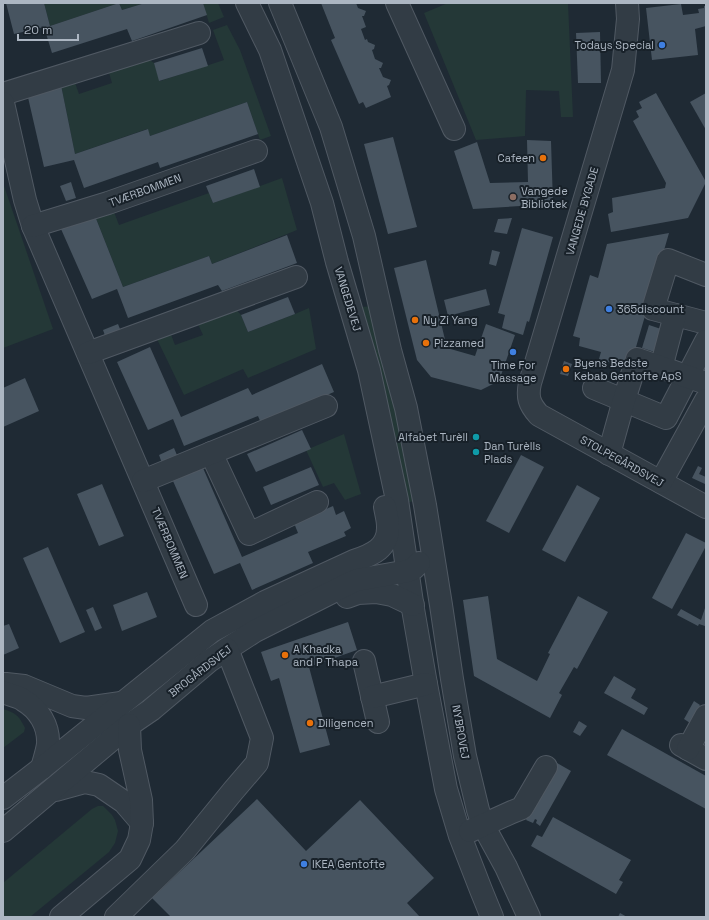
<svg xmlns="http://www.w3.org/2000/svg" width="709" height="920" font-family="'Space Grotesk',sans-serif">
	<rect width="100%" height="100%" fill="#1f2a34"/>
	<!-- green -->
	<g fill="#243837">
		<polygon points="44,3 145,3 122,10 119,3 50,26"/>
		<polygon points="203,3 218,3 224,17 209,23"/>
		<polygon points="448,3 568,3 573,117 561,117 559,91 526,90 525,136 476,140 424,13"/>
		<polygon points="227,25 240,50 271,136 260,140 247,102 150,136 147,129 75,154 61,85 74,80 79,94 112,83 108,69 145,57 154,63 160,81 224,60 213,30"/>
		<polygon points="282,178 297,230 212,264 209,256 123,287 95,216 114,212 119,225 209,193 213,203"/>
		<polygon points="3,183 53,329 3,348"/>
		<polygon points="373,306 416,501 403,503 361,307"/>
		<polygon points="235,308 241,315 248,332 295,314 309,308 316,349 248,378 243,369 184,395 156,337 170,332 175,345 203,335 197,322"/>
		<polygon points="344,434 361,494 345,500 334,483 323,487 306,450"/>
		<path d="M3,709C16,713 19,716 25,728L24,732L3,748Z"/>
		<polygon points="98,806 103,806 112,815 115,820 118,831 115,843 109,852 30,917 3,917 3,883 92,809"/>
	</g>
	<!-- building -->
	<g fill="#475460">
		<polygon points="6,3 44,3 50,26 119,3 122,10 145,3 203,3 207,15 132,41 127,29 52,53 44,27 14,34"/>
		<polygon points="321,3 356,3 358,8 366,11 364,16 362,16 366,27 361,29 365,40 367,39 368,42 375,45 374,49 372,50 375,59 383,63 381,68 379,68 383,77 391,80 389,85 387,86 391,97 366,108 363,102 359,104 331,40 335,38"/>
		<polygon points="681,4 683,15 699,13 698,9 704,8 704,6 706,6 706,26 695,29 698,55 652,60 646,8"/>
		<polygon points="600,32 601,83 578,83 576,33"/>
		<polygon points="202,48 208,66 159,81 154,63"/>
		<polygon points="61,85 75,154 148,129 150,136 247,102 258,134 160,168 158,162 84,188 74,160 44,167 27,93"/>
		<polygon points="656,93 706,182 688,218 611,232 608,214 613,212 612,198 665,188 666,183 633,121 639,117 636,111 642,108 639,102"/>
		<polygon points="706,93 706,130 690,102"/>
		<polygon points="393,137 417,227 388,234 364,144"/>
		<polygon points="527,140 551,141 553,204 473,209 454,151 477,142 490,183 528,182"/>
		<polygon points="254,169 260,187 213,203 206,186"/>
		<polygon points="71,182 76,198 66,201 60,186"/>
		<polygon points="95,216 123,287 209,256 212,264 287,235 297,263 222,291 218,285 128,318 117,289 92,299 61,229"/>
		<polygon points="512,218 507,234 494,232 498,219"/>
		<polygon points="522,228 553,237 529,322 527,321 523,335 502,328 505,315 498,313"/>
		<polygon points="669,233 634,354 624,367 599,359 601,352 579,346 580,338 573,336 590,275 598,278 607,244"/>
		<polygon points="492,250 500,252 496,266 489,264"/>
		<polygon points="426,260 447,348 475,356 486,324 515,335 499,381 481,390 431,377 417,360 394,268"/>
		<polygon points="486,289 490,305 448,316 444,300"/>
		<polygon points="288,297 295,314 248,332 241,315"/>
		<polygon points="118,324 122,334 107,341 103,330"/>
		<polygon points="649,325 667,331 661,354 642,348"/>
		<polygon points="150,347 181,417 248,388 252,395 322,364 334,392 261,423 258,416 184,446 173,419 148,430 117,362"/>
		<polygon points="564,361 572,364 568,376 560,374"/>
		<polygon points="25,378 39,411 3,427 3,388"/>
		<polygon points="302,430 311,449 256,472 247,454"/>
		<polygon points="174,448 179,460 163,466 159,455"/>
		<polygon points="521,455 544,467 509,533 486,521"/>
		<polygon points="698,466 702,468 699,474 706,477 705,484 692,478"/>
		<polygon points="311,467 319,485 271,505 263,487"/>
		<polygon points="203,468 242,557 298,533 294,523 333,506 336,515 344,511 351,528 344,532 346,536 308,552 313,563 252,590 240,563 214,574 173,481"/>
		<polygon points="102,484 124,536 99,546 77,494"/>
		<polygon points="577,485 600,498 565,562 542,550"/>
		<polygon points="686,533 706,543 706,546 672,609 652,598"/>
		<polygon points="48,547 85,632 60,643 23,558"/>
		<polygon points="147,592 157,617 122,631 113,605"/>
		<polygon points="488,596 497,659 537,681 550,654 548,653 578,596 608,612 577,669 574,667 559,693 562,695 550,718 474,676 463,600"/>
		<polygon points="706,605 706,622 705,626 699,624 698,626 677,615 681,609 701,620"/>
		<polygon points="93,607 102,628 95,631 86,610"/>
		<polygon points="348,622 357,650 309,667 330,745 300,753 279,678 271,681 261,652"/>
		<polygon points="9,624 19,648 3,655 3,626"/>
		<polygon points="614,676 636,689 631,698 648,708 644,715 604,693"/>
		<polygon points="694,701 700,705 690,723 684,719"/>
		<polygon points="579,721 587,726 580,736 573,732"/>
		<polygon points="622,729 706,776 706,809 607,755"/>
		<polygon points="557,763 571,771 540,826 536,823 537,820 535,819 533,823 526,820"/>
		<polygon points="257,799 306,851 360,800 434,878 407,903 420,917 171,917 152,898"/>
		<polygon points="553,817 631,860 619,880 623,882 616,894 531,846 537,835 542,837"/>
		<polygon points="620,913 627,917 618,917"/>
	</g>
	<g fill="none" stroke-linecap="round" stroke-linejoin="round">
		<defs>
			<g id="minor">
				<polyline points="247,3 270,50 322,203 337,262 369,370 397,500 413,609 426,684 446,789 460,836 481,890 492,917"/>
				<polyline points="280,3 331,127 364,236 390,350 406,408 425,505 441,605 452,679 465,756 478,810 483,825 506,867 529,917"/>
				<polyline points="397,3 454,129"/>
				<path d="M627,3L628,19L623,70L530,383C527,397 529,404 539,415L706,507"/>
				<polyline points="3,94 199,33"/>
				<polyline points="3,103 25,200 33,226 196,605"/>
				<polyline points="33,226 108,203 256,151"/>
				<polyline points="706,275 668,260 653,309 706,323"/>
				<polyline points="88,353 296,277"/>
				<polyline points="661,368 675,315"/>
				<polyline points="594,388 666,418 706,341"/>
				<polyline points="211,453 249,534 317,502"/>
				<polyline points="609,454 624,400 637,359 706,383"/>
				<polyline points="143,481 326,406"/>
				<polyline points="661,482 706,400"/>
				<polyline points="347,597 358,593 376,592 392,595 413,605"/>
				<polyline points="364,661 378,722"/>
				<polyline points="3,684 6,684 24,686 72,706 86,708 121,703"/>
				<path d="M3,692C9,695 18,696 23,700C39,709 49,726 48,744C47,752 44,760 42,768"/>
				<polyline points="372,697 426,684"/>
				<polyline points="681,745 706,759"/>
				<polyline points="688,749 706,716"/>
				<polyline points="56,790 85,782 99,785 124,802 142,823"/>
				<path d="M3,798L42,768L212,631L265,602L354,561C372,555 389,548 388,526C388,520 386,513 385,507"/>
				<polyline points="3,831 129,725 151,710 209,661 227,649 255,631 350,583 357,580 408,571 414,568 419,563"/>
				<polyline points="470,831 512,812 522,808 546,767"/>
				<polyline points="61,917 130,859 139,840 142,823 141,800 130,750 129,725"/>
				<polyline points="116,917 185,850 233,791 257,763 262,738 227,649"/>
			</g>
		</defs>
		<!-- minor casing -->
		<use href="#minor" stroke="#505963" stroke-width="24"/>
		<!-- minor -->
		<use href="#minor" stroke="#323c45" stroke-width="22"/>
	</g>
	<!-- markers -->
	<g fill="#3f7fe0" stroke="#182129" stroke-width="1.5">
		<circle cx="662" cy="45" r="4"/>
		<circle cx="609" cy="309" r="4"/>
		<circle cx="513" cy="352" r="4"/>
		<circle cx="304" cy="864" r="4"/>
	</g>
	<g fill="#e8710a" stroke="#182129" stroke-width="1.5">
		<circle cx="543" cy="158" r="4"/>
		<circle cx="415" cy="320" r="4"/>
		<circle cx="426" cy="343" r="4"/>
		<circle cx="566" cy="369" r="4"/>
		<circle cx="285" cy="655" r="4"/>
		<circle cx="310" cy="723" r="4"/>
	</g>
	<circle fill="#8d6e63" stroke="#182129" stroke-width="1.5" cx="513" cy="197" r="4"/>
	<g fill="#0f9aa8" stroke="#182129" stroke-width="1.5">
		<circle cx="476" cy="437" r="4"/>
		<circle cx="476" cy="452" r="4"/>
	</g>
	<g text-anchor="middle" stroke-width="4" stroke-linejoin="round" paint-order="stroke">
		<!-- poi labels -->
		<g font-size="11" fill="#acb6c2" stroke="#182129" text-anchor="start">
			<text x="654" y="49" text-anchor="end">Todays Special</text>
			<text x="535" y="162" text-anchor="end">Cafeen</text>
			<text x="521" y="195">Vangede<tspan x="521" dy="13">Bibliotek</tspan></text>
			<text x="617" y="313">365discount</text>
			<text x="423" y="324">Ny Zi Yang</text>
			<text x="434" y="347">Pizzamed</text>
			<text x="574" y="367">Byens Bedste<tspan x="574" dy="13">Kebab Gentofte ApS</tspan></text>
			<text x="513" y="369" text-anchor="middle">Time For<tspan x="513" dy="13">Massage</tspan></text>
			<text x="468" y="441" text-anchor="end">Alfabet Turèll</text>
			<text x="484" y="450">Dan Turèlls<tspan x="484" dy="13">Plads</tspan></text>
			<text x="293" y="653">A Khadka<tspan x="293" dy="13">and P Thapa</tspan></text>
			<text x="318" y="727">Diligencen</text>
			<text x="312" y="868">IKEA Gentofte</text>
		</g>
		<!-- street labels -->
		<g font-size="11" fill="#acb6c2" stroke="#182129">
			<text transform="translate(145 190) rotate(-20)" y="4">TVÆRBOMMEN</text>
			<text transform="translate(582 211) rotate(-74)" y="4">VANGEDE BYGADE</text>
			<text transform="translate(348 299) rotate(73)" y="4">VANGEDEVEJ</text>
			<text transform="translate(622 461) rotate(29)" y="4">STOLPEGÅRDSVEJ</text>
			<text transform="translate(170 543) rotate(67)" y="4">TVÆRBOMMEN</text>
			<text transform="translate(200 671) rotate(-38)" y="4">BROGÅRDSVEJ</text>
			<text transform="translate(461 732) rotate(80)" y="4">NYBROVEJ</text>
		</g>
	</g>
	<!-- border -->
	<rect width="709" height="920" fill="none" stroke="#acb6c2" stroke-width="8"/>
	<!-- scale -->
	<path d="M18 34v6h60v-6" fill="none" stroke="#acb6c2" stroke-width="2"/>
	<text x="24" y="34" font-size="12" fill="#acb6c2" stroke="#182129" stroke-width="3" paint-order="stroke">20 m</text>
</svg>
